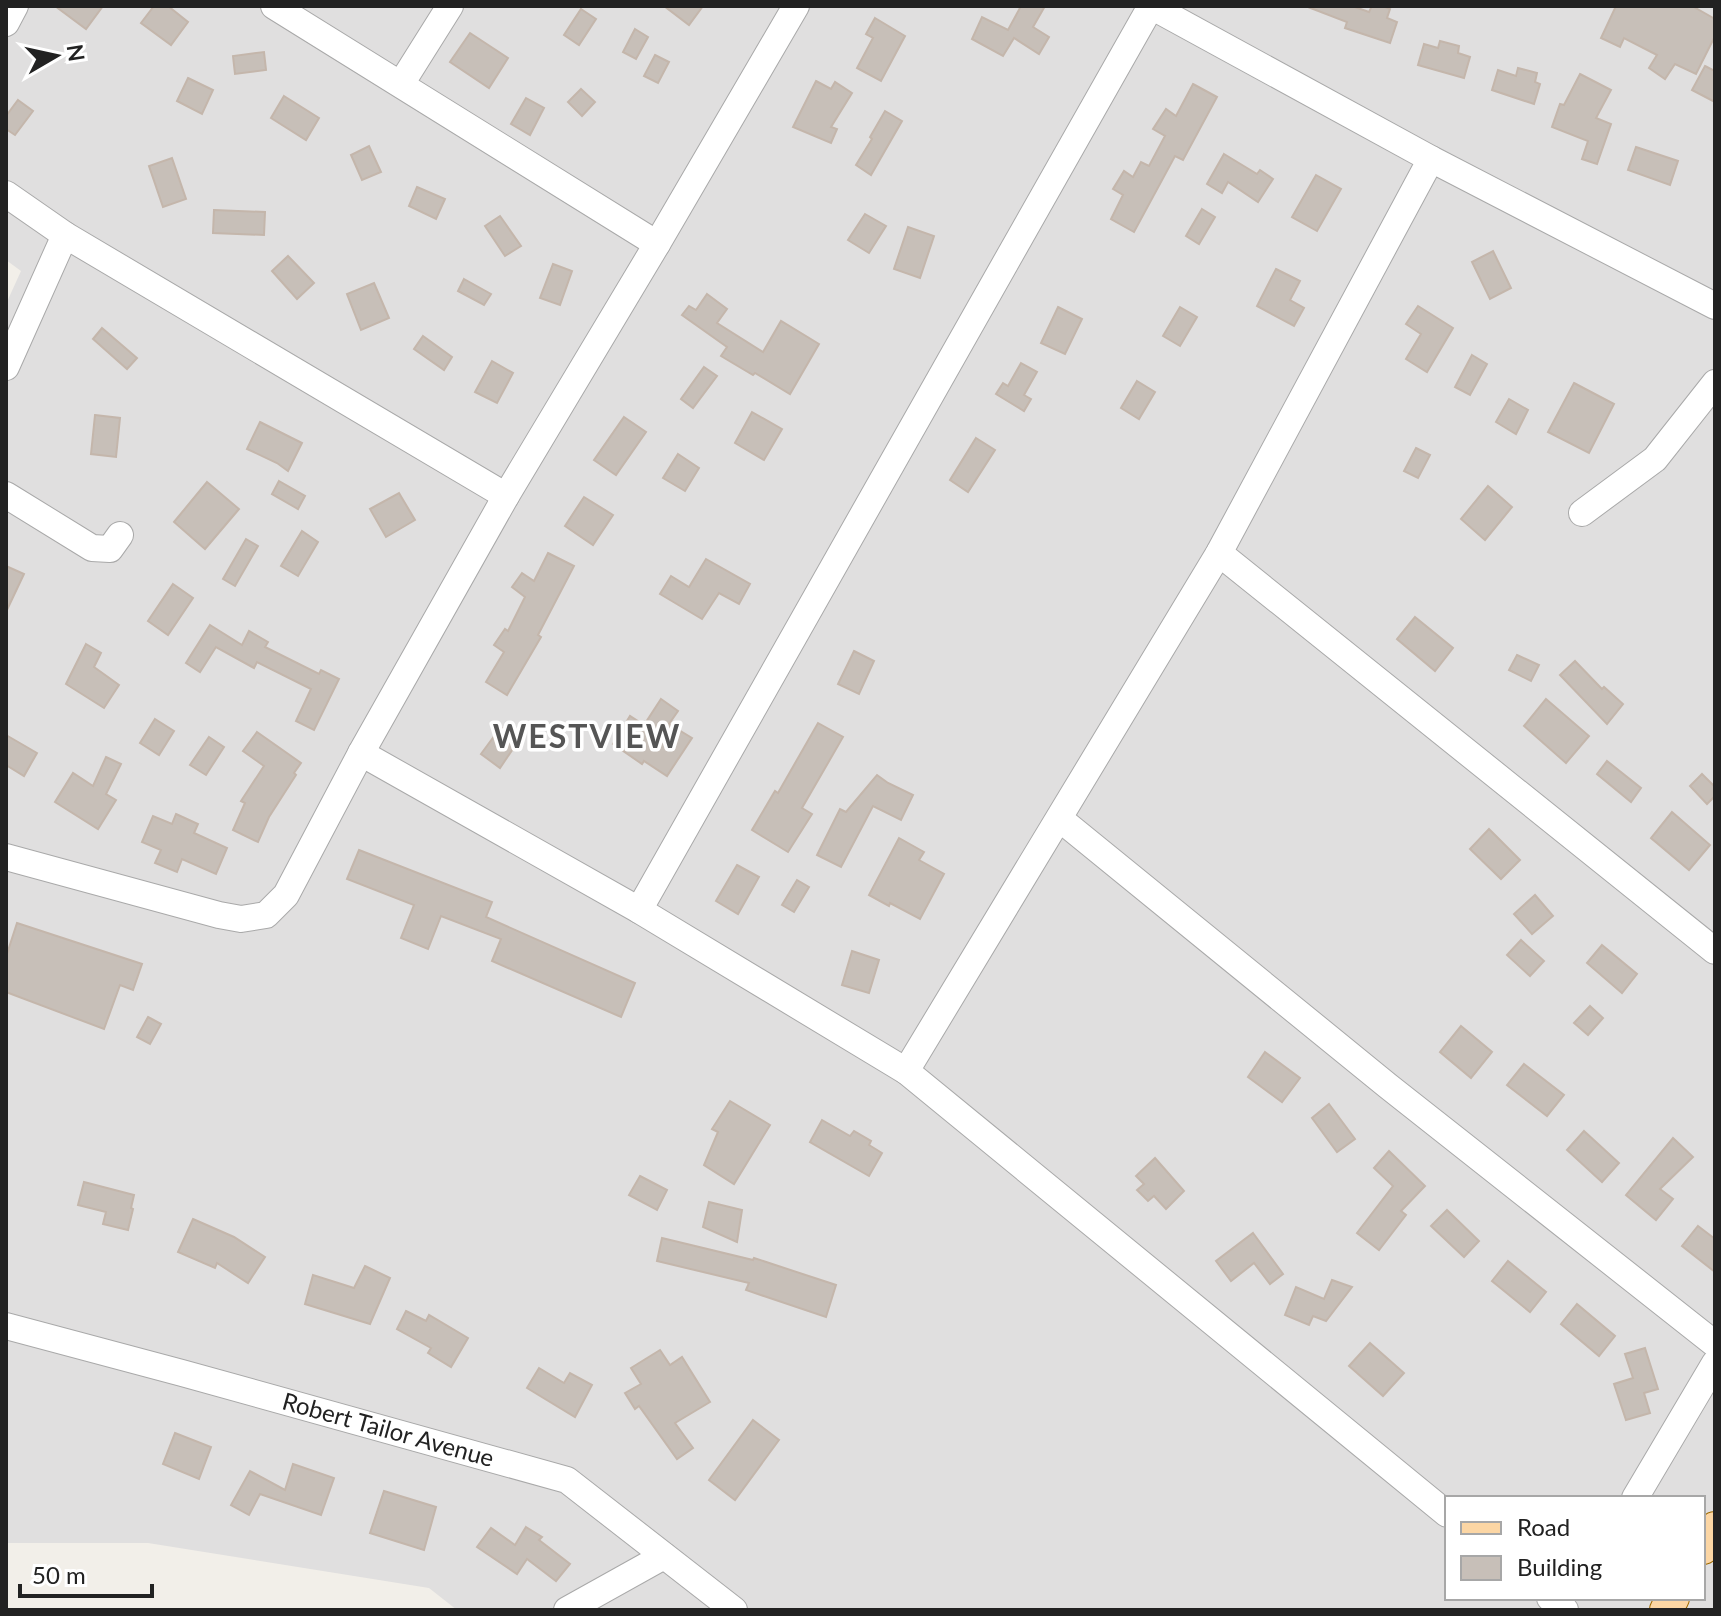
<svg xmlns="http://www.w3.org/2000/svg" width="1721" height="1616" font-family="Lato,sans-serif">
	<rect width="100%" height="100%" fill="#f2efe9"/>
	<!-- residential -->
	<path fill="#e0dfdf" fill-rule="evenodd" d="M6,6H1715V1610H457L429,1588L148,1543H6V304L21,271L6,260ZM1447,1498H1703V1598H1447Z"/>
	<!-- building -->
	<g fill="#c7bfb8" stroke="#c4b6ab" stroke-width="2">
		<polygon points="55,6 103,6 86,29"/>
		<polygon points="154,6 168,6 188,22 171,45 141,23"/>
		<polygon points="664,6 703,6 689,25"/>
		<polygon points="1021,6 1045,6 1033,27 1049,37 1039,54 1014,38 1003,56 972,39 982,17 1008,30"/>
		<polygon points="1352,6 1369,12 1372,6 1383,6 1390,9 1387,18 1397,22 1390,43 1345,28 1347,22 1308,7"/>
		<polygon points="1616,6 1692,6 1715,19 1715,36 1696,74 1675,64 1665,79 1649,68 1657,55 1624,38 1620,47 1601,38"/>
		<polygon points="581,9 596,19 579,45 564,35"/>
		<polygon points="875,18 905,36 881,81 857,68 873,38 866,34"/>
		<polygon points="635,29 648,37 636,59 623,52"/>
		<polygon points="470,33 508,58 489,88 450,62"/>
		<polygon points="1440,41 1459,46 1458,53 1470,57 1464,78 1418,65 1424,44 1438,48"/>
		<polygon points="264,52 266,70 235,74 233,56"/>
		<polygon points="655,55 669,62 658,83 644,76"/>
		<polygon points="1705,66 1715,71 1715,102 1692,90"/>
		<polygon points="1518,68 1537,73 1535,82 1540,84 1534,104 1492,90 1498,70 1516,76"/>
		<polygon points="1580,74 1611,90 1596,118 1611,124 1597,164 1582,159 1588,141 1552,127 1560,104 1564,105"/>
		<polygon points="188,78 213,90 202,114 177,101"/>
		<polygon points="816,81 831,89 835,82 852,93 831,127 837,129 831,143 793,127"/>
		<polygon points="1193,84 1217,97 1183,160 1175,156 1134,232 1111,219 1123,195 1113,189 1124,171 1133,177 1141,162 1149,166 1165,136 1153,129 1166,109 1176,116"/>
		<polygon points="581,89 595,102 582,116 568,102"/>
		<polygon points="284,96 319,118 306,140 271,118"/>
		<polygon points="526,98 544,108 530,135 511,124"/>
		<polygon points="18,100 33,111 15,135 6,129 6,116"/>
		<polygon points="885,111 902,121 871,175 856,165 872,139 870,137"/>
		<polygon points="369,146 381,172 362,180 351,155"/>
		<polygon points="1636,147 1678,161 1670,185 1628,170"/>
		<polygon points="1224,154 1257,174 1260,170 1273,179 1258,202 1228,182 1222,193 1207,184"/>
		<polygon points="172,158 186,199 163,207 149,166"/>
		<polygon points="1316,175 1341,189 1317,231 1292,217"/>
		<polygon points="417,187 445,199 436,219 409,206"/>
		<polygon points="1202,209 1215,217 1199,244 1186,236"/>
		<polygon points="214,210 265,212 264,235 213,233"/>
		<polygon points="865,214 886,226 869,253 848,240"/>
		<polygon points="500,216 521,246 505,256 485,226"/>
		<polygon points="908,227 934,236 920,278 894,269"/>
		<polygon points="1493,251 1511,288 1490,299 1472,262"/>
		<polygon points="288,256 314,283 297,299 272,271"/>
		<polygon points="553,264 572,271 560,305 540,298"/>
		<polygon points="1276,269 1300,281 1290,300 1304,308 1294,326 1257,306"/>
		<polygon points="464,279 491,294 484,305 458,291"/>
		<polygon points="374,283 389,318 361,330 347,294"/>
		<polygon points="707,294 727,309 717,323 763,352 781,321 819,344 790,394 755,373 753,375 721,356 727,347 682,315 689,306 696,310"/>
		<polygon points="1418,306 1453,328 1427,372 1406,359 1421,334 1406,324"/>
		<polygon points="1058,307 1082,319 1065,354 1041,343"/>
		<polygon points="1180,307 1197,317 1180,346 1163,336"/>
		<polygon points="102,328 137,358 127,369 93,339"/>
		<polygon points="423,336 452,357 444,370 414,349"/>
		<polygon points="1472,355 1487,364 1470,395 1455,387"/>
		<polygon points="492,361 513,373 497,403 475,392"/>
		<polygon points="1021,363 1037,372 1024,395 1031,399 1024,411 996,394 1003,383 1008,386"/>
		<polygon points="704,367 717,376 693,408 681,399"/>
		<polygon points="1137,381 1155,392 1139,419 1121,408"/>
		<polygon points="1574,383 1614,404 1589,453 1548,432"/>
		<polygon points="1509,399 1528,410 1516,434 1496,422"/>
		<polygon points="752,412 782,429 764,460 735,443"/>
		<polygon points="95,415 120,418 116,457 91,454"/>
		<polygon points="624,417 646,432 616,475 594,460"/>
		<polygon points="260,422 302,443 288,471 277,463 247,449"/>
		<polygon points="976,438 995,450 968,492 950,480"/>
		<polygon points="1416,448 1430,455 1418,478 1404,471"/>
		<polygon points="678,454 699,468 685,491 663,478"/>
		<polygon points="279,481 305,496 298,509 272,494"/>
		<polygon points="207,482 239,509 205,549 174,522"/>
		<polygon points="1488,486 1512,507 1485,540 1461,519"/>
		<polygon points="399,493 415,520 386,537 370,509"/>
		<polygon points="584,497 613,515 593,545 565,526"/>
		<polygon points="302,531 318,542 298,576 281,566"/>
		<polygon points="246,539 258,546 235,586 223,579"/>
		<polygon points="548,553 574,566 538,635 541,637 507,695 486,682 504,652 494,645 505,629 508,631 525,597 512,587 522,573 534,581"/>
		<polygon points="706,559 750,584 739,604 719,593 702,619 660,594 671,576 689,587"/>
		<polygon points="6,566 24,574 6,612"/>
		<polygon points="173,584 193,598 168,635 148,621"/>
		<polygon points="1415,617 1453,648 1435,671 1397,639"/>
		<polygon points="210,625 242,645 249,631 268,642 265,647 319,674 321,670 339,679 314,730 296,721 311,689 257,662 254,668 216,647 200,672 186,663"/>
		<polygon points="86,644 101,653 94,667 119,685 104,708 66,684"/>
		<polygon points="854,651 874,661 859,694 838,684"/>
		<polygon points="1517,655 1539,665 1531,681 1509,670"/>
		<polygon points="1575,661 1602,689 1604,687 1623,704 1607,724 1560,675"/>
		<polygon points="661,699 678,711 669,724 692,738 667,776 644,761 642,764 613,744 630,716 644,725"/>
		<polygon points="1546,699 1589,736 1566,763 1524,726"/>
		<polygon points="155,719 174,731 159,755 140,743"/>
		<polygon points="818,723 843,737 802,808 812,814 788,852 752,830 775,791 778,793"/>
		<polygon points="501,727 519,740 500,768 481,754"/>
		<polygon points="257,732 301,763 294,773 296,775 269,817 258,842 233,830 245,803 241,801 264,766 243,751"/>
		<polygon points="6,735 37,753 24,776 6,765"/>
		<polygon points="209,737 224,747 206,775 190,765"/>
		<polygon points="106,757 121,764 106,794 116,800 98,829 55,802 73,773 93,786"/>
		<polygon points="1607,761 1641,788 1631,802 1597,774"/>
		<polygon points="1702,774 1715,787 1715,796 1707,804 1690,786"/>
		<polygon points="877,775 888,783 913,795 901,820 873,806 841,867 817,855 840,809 846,812"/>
		<polygon points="1672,812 1710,845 1689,870 1651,838"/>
		<polygon points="176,814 198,824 194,833 227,848 216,874 182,859 177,872 155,863 161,850 142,842 153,816 172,824"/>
		<polygon points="1489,829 1520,860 1501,879 1470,849"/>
		<polygon points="899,838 924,852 919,860 944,874 920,919 890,903 889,906 869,895"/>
		<polygon points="359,850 492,902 486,917 635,983 621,1017 492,961 501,939 441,916 428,949 401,938 414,905 347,879"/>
		<polygon points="737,865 759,877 738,914 716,901"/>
		<polygon points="797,880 809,887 794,912 782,905"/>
		<polygon points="1535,895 1553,916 1532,934 1514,914"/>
		<polygon points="17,923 142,964 133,990 120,985 104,1029 6,992 6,957"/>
		<polygon points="1521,940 1544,961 1530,976 1507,955"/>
		<polygon points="1602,945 1637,974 1622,993 1587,963"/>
		<polygon points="852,951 879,960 869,993 842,985"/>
		<polygon points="1590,1006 1603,1018 1588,1035 1574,1023"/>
		<polygon points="148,1017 161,1024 150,1044 137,1037"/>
		<polygon points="1461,1026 1492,1052 1471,1078 1440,1052"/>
		<polygon points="1265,1052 1300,1078 1282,1102 1248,1077"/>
		<polygon points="1524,1064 1564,1095 1547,1116 1507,1085"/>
		<polygon points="730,1101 770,1125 734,1184 704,1165 718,1132 712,1129"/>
		<polygon points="1329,1104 1355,1139 1337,1152 1312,1118"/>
		<polygon points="822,1120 850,1136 854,1131 871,1141 869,1145 882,1153 869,1176 810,1142"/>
		<polygon points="1584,1131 1619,1163 1602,1182 1567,1150"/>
		<polygon points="1673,1138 1693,1157 1660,1189 1673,1199 1656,1220 1626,1195"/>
		<polygon points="1389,1151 1425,1186 1401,1211 1406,1215 1379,1250 1357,1233 1393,1186 1374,1168"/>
		<polygon points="1155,1158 1184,1191 1166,1209 1154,1196 1148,1201 1137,1190 1144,1184 1136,1176"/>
		<polygon points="640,1176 667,1190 657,1210 629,1195"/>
		<polygon points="84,1182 134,1195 131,1208 133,1209 128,1230 103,1224 106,1212 78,1205"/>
		<polygon points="709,1202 742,1210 737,1242 703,1227"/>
		<polygon points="1447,1210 1479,1241 1464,1257 1431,1226"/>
		<polygon points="193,1219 234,1237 265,1257 248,1283 217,1263 215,1268 178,1252"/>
		<polygon points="1698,1226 1715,1239 1715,1272 1682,1246"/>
		<polygon points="1253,1233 1283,1274 1270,1284 1254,1263 1231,1281 1216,1261"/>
		<polygon points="662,1238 753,1260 754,1258 836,1285 826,1317 746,1290 749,1283 657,1261"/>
		<polygon points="1508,1261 1546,1292 1530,1312 1492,1281"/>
		<polygon points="365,1266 390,1278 370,1324 305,1304 313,1275 354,1288"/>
		<polygon points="1332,1280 1352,1287 1326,1321 1313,1316 1309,1325 1285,1315 1296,1287 1324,1299"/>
		<polygon points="1577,1304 1615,1336 1599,1356 1561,1324"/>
		<polygon points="406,1311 426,1321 429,1315 468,1338 451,1367 428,1353 431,1348 397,1329"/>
		<polygon points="1370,1343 1404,1373 1383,1396 1349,1366"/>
		<polygon points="1645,1348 1658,1389 1644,1393 1650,1413 1626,1420 1614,1384 1633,1378 1625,1354"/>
		<polygon points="660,1350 670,1365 682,1357 710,1402 675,1423 693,1448 677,1459 639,1406 635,1409 625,1393 641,1384 631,1368"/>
		<polygon points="539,1368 564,1383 570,1373 592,1385 575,1417 527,1388"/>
		<polygon points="753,1420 779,1440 735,1500 709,1480"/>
		<polygon points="175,1433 211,1447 199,1479 163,1464"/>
		<polygon points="293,1464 334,1478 321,1515 260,1494 249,1515 231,1505 250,1471 285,1490"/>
		<polygon points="384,1491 436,1507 424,1550 370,1533"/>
		<polygon points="526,1527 542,1537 539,1540 570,1564 556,1581 527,1559 517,1574 477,1547 491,1528 515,1545"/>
	</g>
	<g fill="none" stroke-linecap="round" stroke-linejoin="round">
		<defs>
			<g id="minor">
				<polyline points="274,6 657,244"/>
				<polyline points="6,23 15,6"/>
				<polyline points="401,84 450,6"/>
				<polyline points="6,194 65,235 506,496"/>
				<polyline points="6,367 65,235"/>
				<polyline points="6,495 92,548 110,549 120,535"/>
				<polyline points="1582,513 1655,459 1715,383"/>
				<polyline points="1219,553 1715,951"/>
				<polyline points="361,753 639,910 906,1071 1447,1514"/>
				<polyline points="1060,819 1388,1086 1715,1344"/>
				<polyline points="6,857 219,915 241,919 266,915 286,895 361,753 506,496 657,244 796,6"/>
				<polyline points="639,910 1151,6 1431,159 1715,306"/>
				<polyline points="906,1071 1219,553 1431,159"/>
				<path id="s1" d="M6,1326L182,1373L567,1480L734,1610"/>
				<polyline points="1635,1498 1715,1363"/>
				<polyline points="1550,1598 1565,1610"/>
				<polyline points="567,1610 664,1556"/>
			</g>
			<g id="major">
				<polyline points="1703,1548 1715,1528"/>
				<polyline points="1666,1610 1673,1598"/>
			</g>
		</defs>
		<!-- minor casing -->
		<use href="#minor" stroke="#a9a9a9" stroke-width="28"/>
		<!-- major casing -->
		<use href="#major" stroke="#a06b00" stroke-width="34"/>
		<!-- minor -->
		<use href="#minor" stroke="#fff" stroke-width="26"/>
		<!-- major -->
		<use href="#major" stroke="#fcd6a4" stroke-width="32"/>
	</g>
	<g text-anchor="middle" stroke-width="7" stroke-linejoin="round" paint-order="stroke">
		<!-- street labels -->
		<g font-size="24" fill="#222" stroke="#fff">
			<text dy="8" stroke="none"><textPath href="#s1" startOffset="396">Robert Tailor Avenue</textPath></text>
		</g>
		<!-- district labels -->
		<g font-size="32" font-weight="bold" letter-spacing="2" fill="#555" stroke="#fff">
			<text x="587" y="748">WESTVIEW</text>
		</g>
	</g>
	<!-- border -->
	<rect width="1721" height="1616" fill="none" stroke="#222222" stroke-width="16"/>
	<!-- legend -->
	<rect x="1445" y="1496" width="260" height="104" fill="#ffffff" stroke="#a7a7a7" stroke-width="2"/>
	<rect x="1461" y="1522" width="40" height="12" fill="#fcd6a4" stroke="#a7a7a7" stroke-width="2"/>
	<text x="1517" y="1536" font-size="24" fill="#222222">Road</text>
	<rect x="1461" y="1556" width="40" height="24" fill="#c7bfb8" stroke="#a7a7a7" stroke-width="2"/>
	<text x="1517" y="1576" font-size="24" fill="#222222">Building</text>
	<!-- north arrow -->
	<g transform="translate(56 56) rotate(81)" stroke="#ffffff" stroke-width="6" paint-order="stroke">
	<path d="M0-6L14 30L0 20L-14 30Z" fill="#222222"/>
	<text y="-12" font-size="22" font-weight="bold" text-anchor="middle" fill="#222222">N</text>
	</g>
	<!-- scale -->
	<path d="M20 1584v12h132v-12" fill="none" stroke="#222222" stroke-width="4"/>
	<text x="32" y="1584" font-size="24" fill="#222222" stroke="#ffffff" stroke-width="6" paint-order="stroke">50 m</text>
</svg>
